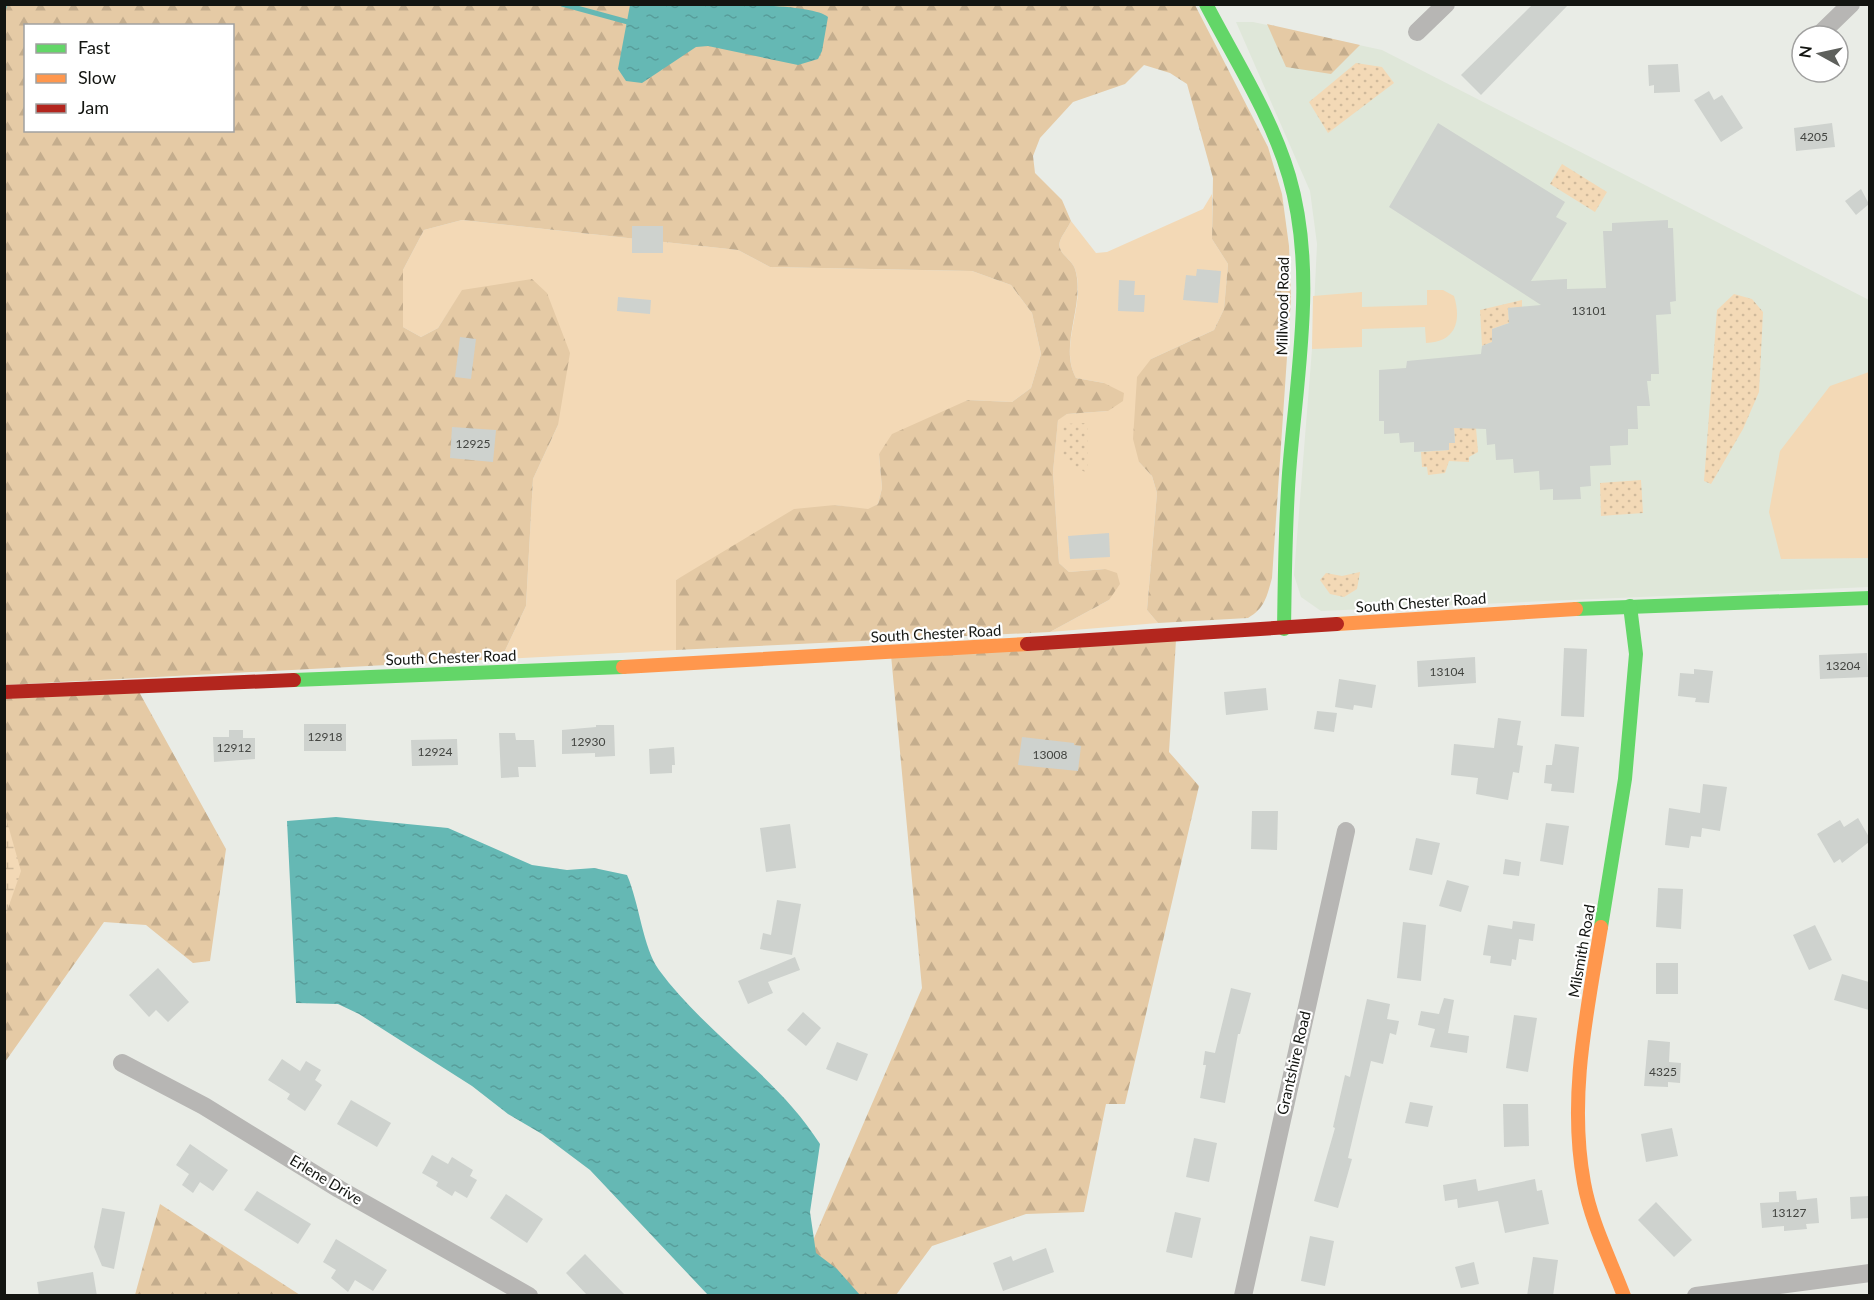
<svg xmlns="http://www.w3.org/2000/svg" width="1874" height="1300" font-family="Lato,sans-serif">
	<defs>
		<pattern id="forest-firs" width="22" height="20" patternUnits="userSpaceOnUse" patternTransform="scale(1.5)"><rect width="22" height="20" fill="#e5caa5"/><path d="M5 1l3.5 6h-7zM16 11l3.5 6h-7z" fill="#c4ad8d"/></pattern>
		<pattern id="wetland-marsh" width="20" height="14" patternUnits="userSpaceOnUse" patternTransform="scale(1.5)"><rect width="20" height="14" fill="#f3d9b6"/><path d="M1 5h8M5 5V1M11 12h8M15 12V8" fill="none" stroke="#cfb99b"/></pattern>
		<pattern id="park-dots" width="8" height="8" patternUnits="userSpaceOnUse" patternTransform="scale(1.5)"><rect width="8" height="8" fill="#f3d9b6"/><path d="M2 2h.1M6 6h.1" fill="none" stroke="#cfb99b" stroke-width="1.8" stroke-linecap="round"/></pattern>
		<pattern id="water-ripples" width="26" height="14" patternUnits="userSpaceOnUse" patternTransform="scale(1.5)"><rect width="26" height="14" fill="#65b8b4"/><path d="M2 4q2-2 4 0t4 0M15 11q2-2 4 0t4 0" fill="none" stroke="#579d9a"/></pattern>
	</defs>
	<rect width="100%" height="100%" fill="#e9ece6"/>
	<!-- built -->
	<polygon fill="#dfe7d9" points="1236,22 1253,22 1382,50 1869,300 1869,587 1321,611 1301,597 1294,575 1312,349 1317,244 1310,191"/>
	<!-- grass -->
	<g fill="#f3d9b6">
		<path d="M1212,194V239L1228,264L1224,309L1214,330L1151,359L1139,462L1152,476L1157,493L1147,610L1158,623L1050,632L1109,600L1105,569L1069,572L1059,563L1053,472L1058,419L1067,414L1108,411L1104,383L1076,378C1058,345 1087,304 1075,269C1072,259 1056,253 1060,241C1062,235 1068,228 1071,221L1096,253L1107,252L1203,209Z"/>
		<polygon points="462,220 738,250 770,267 972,271 1011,285 1032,313 1041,354 1031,388 1012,402 968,400 879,454 882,488 878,504 868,510 835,505 676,580 676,650 501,659 526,606 533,479 558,425 463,290 438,328 421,337 403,327 403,270 424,230"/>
		<path d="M1427,290H1443L1454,296C1462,322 1455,342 1426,343L1425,327L1362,329V347L1312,349L1313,296L1362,292V307L1427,305Z"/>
		<polygon points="1869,372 1869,558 1781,559 1769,512 1780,451 1830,386"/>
	</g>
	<!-- forest -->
	<g fill="url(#forest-firs)" fill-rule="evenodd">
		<path d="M5,5H1195L1268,147L1282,194L1289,246L1291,298L1272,578C1267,596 1265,608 1248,618L1158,623L1147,610L1157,493L1152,476L1139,462L1133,439L1137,377L1151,359L1214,330L1224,309L1228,264L1212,239L1213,178L1187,84L1170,73L1144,65L1125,84L1073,102L1040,138L1033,156L1035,173L1062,200L1071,221C1068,228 1062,235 1060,241C1056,253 1072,259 1075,269C1086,304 1058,345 1076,378L1104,383L1124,393L1123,401L1108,411L1067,414L1058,420L1053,472L1059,563L1069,572L1105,569L1117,573L1120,584L1109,600L1050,632L676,650V580L794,509L835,505L868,509L878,504L882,488L879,454L892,434L968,400L1012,402L1031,388L1041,354L1032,313L1011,285L972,271L770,267L738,250L462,220L424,230L403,270V327L421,337L438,328L462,290L532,279L547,293L570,353L558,425L533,479L526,606L501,659L5,685ZM26,26H232V130H26Z"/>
		<polygon points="1267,24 1360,45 1331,74 1286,67"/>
		<polygon points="1176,640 1169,752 1199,786 1125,1104 1106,1104 1084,1212 1026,1214 932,1246 896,1295 813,1295 808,1252 922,988 891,655"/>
		<polygon points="138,690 226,849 210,961 193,963 146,925 104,922 5,1062 5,698"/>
		<polygon points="160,1204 300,1295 135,1295"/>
	</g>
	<!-- wetland -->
	<polygon fill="url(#wetland-marsh)" points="4,811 21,871 5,917 4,917"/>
	<!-- park -->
	<g fill="url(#park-dots)">
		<polygon points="1356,63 1382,67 1394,83 1328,133 1309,102"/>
		<polygon points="1562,164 1607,192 1595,212 1550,184"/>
		<polygon points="1734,294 1752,299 1763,312 1759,392 1743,429 1711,484 1704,481 1717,310"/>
		<polygon points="1522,300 1522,307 1508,308 1509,323 1492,329 1492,342 1482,346 1480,310"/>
		<polygon points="1088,423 1088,474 1062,458 1063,424"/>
		<polygon points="1454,428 1476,428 1478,452 1469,457 1469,462 1449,461 1445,473 1428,475 1427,467 1422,467 1421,452 1449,450 1449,443 1455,443"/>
		<polygon points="1641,480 1643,513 1601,516 1600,483"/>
		<polygon points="1360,572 1357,589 1344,597 1330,594 1320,580 1326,573 1342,576"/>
	</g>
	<!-- water -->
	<g fill="url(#water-ripples)">
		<path d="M630,5C663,4 810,0 828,17L822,51L818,59L798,65L708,46L696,47L642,83L626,81L618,69Z"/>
		<path d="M336,817L448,828L532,865L567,870L594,868L627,875C639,902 643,948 659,970C706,1034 777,1076 820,1144L810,1212L816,1253L837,1269L860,1295H708L590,1170L542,1134L508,1114L472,1086L359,1014L338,1004L296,1003L287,821Z"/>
	</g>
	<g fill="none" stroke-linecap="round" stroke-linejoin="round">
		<!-- stream -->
		<g stroke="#65b8b4" stroke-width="5">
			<polyline points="562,4 628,22"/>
			<polyline points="4,8 5,4"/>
		</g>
	</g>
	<!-- building -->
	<g fill="#ced2ce">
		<polygon points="1533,4 1569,4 1481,95 1461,75"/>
		<polygon points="1678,64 1680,92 1654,93 1654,85 1649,86 1648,65"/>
		<polygon points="1709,91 1714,100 1722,95 1743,128 1721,142 1694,100"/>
		<polygon points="1438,123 1565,202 1556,217 1567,223 1531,281 1567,279 1567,289 1606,288 1603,231 1612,231 1612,223 1668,220 1668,228 1673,228 1676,301 1670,302 1671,314 1656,315 1659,374 1651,374 1651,381 1647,381 1650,406 1637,406 1638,429 1628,429 1628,445 1610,446 1611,465 1590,466 1591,486 1580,487 1581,499 1553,500 1553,489 1540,490 1539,471 1514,473 1513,459 1496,460 1495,444 1487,445 1486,429 1454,428 1455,443 1449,443 1449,450 1414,452 1414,442 1400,443 1399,433 1384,434 1384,421 1379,421 1379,370 1406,368 1407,361 1481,354 1482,346 1492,342 1492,329 1509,323 1508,308 1541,305 1389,207"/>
		<polygon points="1832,123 1835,147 1796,151 1794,128"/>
		<polygon points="1861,189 1869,204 1856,215 1845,201"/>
		<rect x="632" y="226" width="31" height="27"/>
		<polygon points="1197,269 1221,271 1218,303 1183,300 1186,275 1196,276"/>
		<polygon points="1119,280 1135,281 1134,295 1145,295 1144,312 1118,311"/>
		<polygon points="618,297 651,300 650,314 617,311"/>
		<polygon points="460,337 476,339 471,379 455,377"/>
		<polygon points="452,427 496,430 493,462 450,458"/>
		<polygon points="1109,533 1110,557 1070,559 1068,536"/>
		<polygon points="1564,648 1587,649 1584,717 1561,716"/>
		<polygon points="1867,653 1868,677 1820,679 1819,655"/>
		<polygon points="1475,657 1476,683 1418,687 1417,661"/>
		<polygon points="1694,669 1713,671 1709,703 1695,702 1696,698 1678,696 1680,673 1694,674"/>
		<polygon points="1339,679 1376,685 1372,708 1354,705 1353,710 1335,707"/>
		<polygon points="1266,688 1268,710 1226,715 1224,692"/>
		<polygon points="1317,711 1337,713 1334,732 1314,729"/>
		<polygon points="1498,718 1521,721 1517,745 1523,746 1519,773 1513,772 1508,800 1476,794 1478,778 1451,775 1454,744 1494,748"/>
		<rect x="304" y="724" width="42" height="27"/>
		<polygon points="596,725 614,725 615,756 595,757 595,753 562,754 562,730 596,727"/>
		<polygon points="229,730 243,730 243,738 255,738 255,759 214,762 213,737 229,737"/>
		<polygon points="499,733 515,733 516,740 534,740 536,767 518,767 519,777 501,778"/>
		<polygon points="1022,737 1074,743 1074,745 1081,746 1078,771 1018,765"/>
		<polygon points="457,739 458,765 412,766 411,740"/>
		<polygon points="1555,744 1579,747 1574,793 1551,791 1552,784 1544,783 1546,765 1552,765"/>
		<polygon points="674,747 675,765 672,765 672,773 650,774 649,749"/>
		<polygon points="1703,784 1727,787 1720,831 1702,828 1701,837 1691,836 1689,848 1665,845 1669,808 1700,813"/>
		<polygon points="1252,811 1278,811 1277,850 1251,849"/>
		<polygon points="1858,818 1869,837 1869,842 1842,863 1840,859 1834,863 1817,834 1840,820 1844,827"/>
		<polygon points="1546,823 1569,826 1563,865 1540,861"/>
		<polygon points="790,824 796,868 766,872 760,828"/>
		<polygon points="1416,838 1440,843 1432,875 1409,870"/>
		<polygon points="1505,859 1521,862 1519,876 1503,874"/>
		<polygon points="1447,880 1469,886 1461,912 1439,906"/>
		<polygon points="1658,888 1683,889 1681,929 1656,927"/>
		<polygon points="777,900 801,904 792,955 760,949 763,933 771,935"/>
		<polygon points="1513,921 1535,924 1533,941 1519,939 1516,960 1512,959 1511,966 1490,963 1491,956 1483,955 1488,925 1512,929"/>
		<polygon points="1403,922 1426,925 1421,981 1397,978"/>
		<polygon points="1815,925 1832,960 1809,970 1793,935"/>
		<polygon points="795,957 800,970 768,982 773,993 748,1004 738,981"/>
		<rect x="1656" y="963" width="22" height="31"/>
		<polygon points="158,968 189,1002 168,1022 156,1010 149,1017 129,995"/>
		<polygon points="1842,974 1869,982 1869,1010 1834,1000"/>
		<polygon points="1231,988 1251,993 1240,1034 1238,1034 1225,1103 1200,1098 1206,1065 1203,1065 1205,1051 1215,1053"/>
		<polygon points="1444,998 1454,1000 1448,1033 1469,1036 1467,1053 1430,1047 1435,1029 1418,1025 1421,1011 1439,1014"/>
		<polygon points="1367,999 1390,1004 1387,1019 1399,1021 1396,1035 1390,1033 1383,1064 1371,1061 1348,1158 1352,1159 1338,1208 1314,1201 1335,1128 1333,1127 1345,1075 1350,1077"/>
		<polygon points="803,1012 821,1028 806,1046 787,1030"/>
		<polygon points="1514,1015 1537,1018 1528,1072 1506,1068"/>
		<polygon points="1648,1040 1670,1042 1669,1062 1681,1063 1680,1083 1668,1082 1668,1087 1644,1086"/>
		<polygon points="837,1042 868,1054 857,1081 826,1069"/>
		<polygon points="282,1059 300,1071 306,1061 321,1070 315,1080 322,1085 305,1111 287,1099 290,1094 268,1080"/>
		<polygon points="351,1100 391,1123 377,1147 337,1124"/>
		<polygon points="1410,1102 1433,1106 1428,1127 1405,1123"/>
		<polygon points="1503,1104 1528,1104 1529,1146 1504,1147"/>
		<polygon points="1672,1128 1678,1156 1646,1162 1641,1134"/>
		<polygon points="1194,1138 1217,1143 1209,1182 1186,1177"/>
		<polygon points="190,1144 228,1170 213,1191 200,1182 193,1193 182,1185 189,1174 176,1165"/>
		<polygon points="432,1155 448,1164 452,1157 473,1170 470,1176 477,1180 467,1198 455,1191 452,1196 436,1186 438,1182 422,1173"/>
		<polygon points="1476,1179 1478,1191 1535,1179 1537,1191 1542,1190 1549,1224 1505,1233 1498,1201 1458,1208 1457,1199 1445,1201 1443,1185"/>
		<polygon points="257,1191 311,1224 298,1244 244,1210"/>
		<polygon points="1796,1191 1797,1200 1817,1198 1819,1223 1806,1224 1807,1229 1784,1231 1784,1226 1762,1228 1760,1203 1779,1202 1779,1192"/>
		<polygon points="506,1194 543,1219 527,1243 490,1218"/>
		<polygon points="1869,1196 1869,1218 1851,1219 1850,1197"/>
		<polygon points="1656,1202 1692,1240 1674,1257 1638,1220"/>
		<polygon points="102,1208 125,1212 114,1269 102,1266 94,1247"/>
		<polygon points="1175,1212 1201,1218 1192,1258 1166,1252"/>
		<polygon points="1310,1236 1334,1241 1325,1286 1301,1281"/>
		<polygon points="336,1239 387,1270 373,1291 355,1280 348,1292 331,1278 336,1270 323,1262"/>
		<polygon points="1046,1248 1054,1272 1003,1291 993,1263 1011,1256 1013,1261"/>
		<polygon points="585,1254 626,1296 588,1296 566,1273"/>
		<polygon points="1533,1257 1558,1260 1553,1296 1527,1296"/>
		<polygon points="1474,1262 1479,1284 1461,1288 1455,1267"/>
		<polygon points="93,1272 97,1296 39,1296 37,1282"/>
	</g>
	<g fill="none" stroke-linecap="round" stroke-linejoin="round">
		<!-- street -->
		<g stroke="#b7b6b4" stroke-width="18">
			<polyline points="1417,32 1446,4"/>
			<polyline points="1818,36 1851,4"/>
			<polyline points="122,1063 204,1106 339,1189 529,1296"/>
			<polyline points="1243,1296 1346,831"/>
			<polyline points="1696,1296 1870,1273"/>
		</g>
		<!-- fast -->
		<g stroke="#63d668" stroke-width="14">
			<path d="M1206,4C1235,60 1271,115 1289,176C1316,268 1298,367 1290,461C1285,517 1285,573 1284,629"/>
			<polyline points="1576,609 1870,598"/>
			<polyline points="294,680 623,667"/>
			<polyline points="1601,927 1625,779 1636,654 1630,606"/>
		</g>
		<!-- slow -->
		<g stroke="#ff974d" stroke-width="14">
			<polyline points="1337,624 1576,609"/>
			<polyline points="623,667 1027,644"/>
			<path d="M1601,927C1587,1012 1568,1097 1584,1183C1591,1222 1610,1259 1624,1296"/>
		</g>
		<!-- jam -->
		<g stroke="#b3261e" stroke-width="14">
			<polyline points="1027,644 1337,624"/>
			<polyline points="4,692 294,680"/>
		</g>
	</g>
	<g text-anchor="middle" stroke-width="4.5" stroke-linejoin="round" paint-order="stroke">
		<!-- number labels -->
		<g font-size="12" fill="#424440">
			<text x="1814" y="141">4205</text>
			<text x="1589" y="315">13101</text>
			<text x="473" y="448">12925</text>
			<text x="1843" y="670">13204</text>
			<text x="1447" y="676">13104</text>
			<text x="325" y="741">12918</text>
			<text x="588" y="746">12930</text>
			<text x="234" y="752">12912</text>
			<text x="435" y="756">12924</text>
			<text x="1050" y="759">13008</text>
			<text x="1663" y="1076">4325</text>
			<text x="1789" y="1217">13127</text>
		</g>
		<!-- street labels -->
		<g font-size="15" fill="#131511" stroke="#fff">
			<text transform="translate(1283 306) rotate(-89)" y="5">Millwood Road</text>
			<text transform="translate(1421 603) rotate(-4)" y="5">South Chester Road</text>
			<text transform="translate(936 634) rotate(-3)" y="5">South Chester Road</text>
			<text transform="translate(451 658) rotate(-2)" y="5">South Chester Road</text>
			<text transform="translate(1582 951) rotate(-80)" y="5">Milsmith Road</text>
			<text transform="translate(1294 1063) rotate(-77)" y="5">Grantshire Road</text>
			<text transform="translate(326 1180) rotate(31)" y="5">Erlene Drive</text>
		</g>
	</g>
	<!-- border -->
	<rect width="1874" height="1300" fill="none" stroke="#131511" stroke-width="12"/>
	<!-- legend -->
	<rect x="24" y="24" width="210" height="108" fill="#ffffff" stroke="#a1a1a0" stroke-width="1.5"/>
	<rect x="36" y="44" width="30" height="9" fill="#63d668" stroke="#a1a1a0" stroke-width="1.5"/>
	<text x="78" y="54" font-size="18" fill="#131511">Fast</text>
	<rect x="36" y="74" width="30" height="9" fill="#ff974d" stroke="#a1a1a0" stroke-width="1.5"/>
	<text x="78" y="84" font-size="18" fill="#131511">Slow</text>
	<rect x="36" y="104" width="30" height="9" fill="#b3261e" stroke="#a1a1a0" stroke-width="1.5"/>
	<text x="78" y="114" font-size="18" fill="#131511">Jam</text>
	<!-- north arrow -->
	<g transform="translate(1820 54) rotate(278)"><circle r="28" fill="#ffffff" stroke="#a1a1a0" stroke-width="1.5"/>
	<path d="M0-4.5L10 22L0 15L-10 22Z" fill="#5e605c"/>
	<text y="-9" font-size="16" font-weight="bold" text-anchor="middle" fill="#131511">N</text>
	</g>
</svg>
